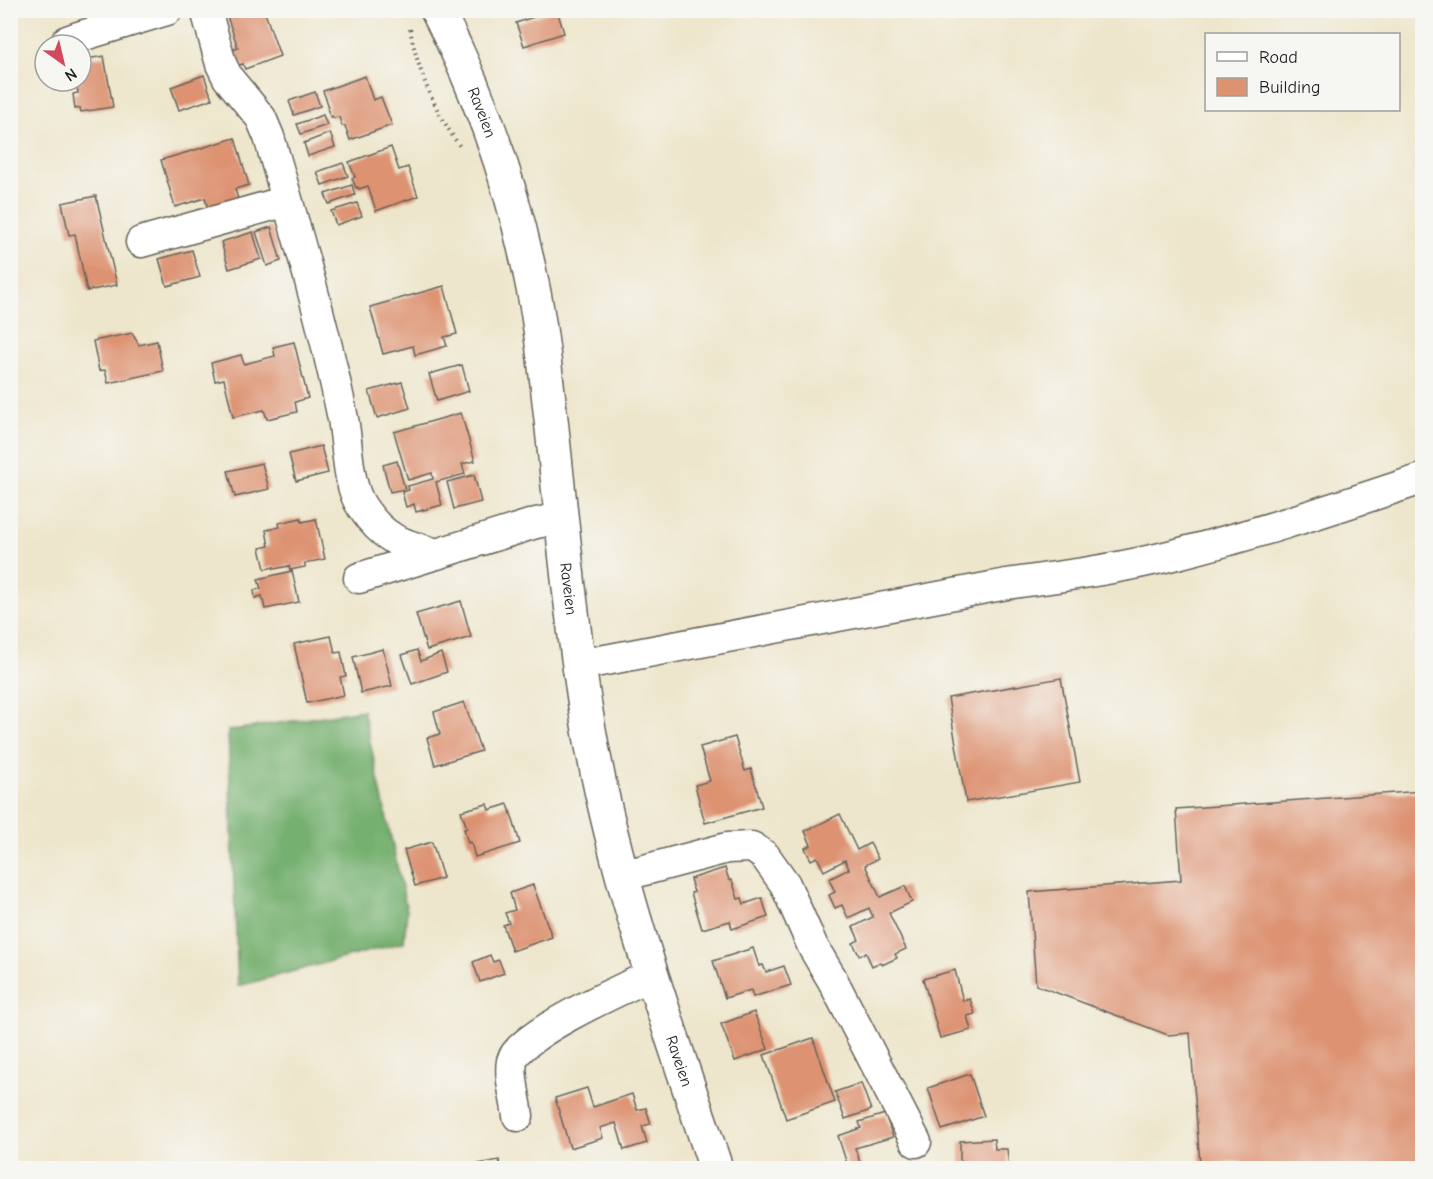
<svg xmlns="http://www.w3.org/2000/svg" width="1433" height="1179" font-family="'Comic Neue',sans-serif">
	<rect width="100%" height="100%" fill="#f6f6f2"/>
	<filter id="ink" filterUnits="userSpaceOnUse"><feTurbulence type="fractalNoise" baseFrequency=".0167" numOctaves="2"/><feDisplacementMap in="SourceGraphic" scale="12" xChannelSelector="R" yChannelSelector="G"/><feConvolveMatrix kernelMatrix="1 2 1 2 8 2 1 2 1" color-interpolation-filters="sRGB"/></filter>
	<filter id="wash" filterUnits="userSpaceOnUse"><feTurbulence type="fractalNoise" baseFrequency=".008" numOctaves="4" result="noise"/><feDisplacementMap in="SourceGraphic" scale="24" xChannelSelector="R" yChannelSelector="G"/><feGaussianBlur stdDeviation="1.35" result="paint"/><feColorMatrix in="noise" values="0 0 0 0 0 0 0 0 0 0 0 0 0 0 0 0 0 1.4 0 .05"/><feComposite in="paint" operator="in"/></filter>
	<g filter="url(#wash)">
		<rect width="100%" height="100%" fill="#eee6cc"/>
		<!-- forest -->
		<polygon fill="#76b06f" stroke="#496646" stroke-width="1.5" points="363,710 407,911 404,942 238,986 228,731"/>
		<g id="blocks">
			<!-- building -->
			<g fill="#dd9372">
				<polygon points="244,10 264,10 280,56 245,69 243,64 235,66 230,51 238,48 227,16"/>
				<polygon points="554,10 557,10 564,33 524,46 516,23"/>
				<polygon points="104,56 113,107 81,112 80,108 75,109 73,94 78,93 76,81 81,81 81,60"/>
				<polygon points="204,75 212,99 179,110 171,87"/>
				<polygon points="365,76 373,100 381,97 392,125 350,140 345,126 342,126 339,117 333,118 332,116 330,117 327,108 329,107 323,91"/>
				<polygon points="315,92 320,106 294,115 289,101"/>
				<polygon points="323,115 327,125 301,134 297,124"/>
				<polygon points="330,133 335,147 308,156 304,143"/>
				<polygon points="235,138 249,185 235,189 238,199 208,208 205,198 175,207 161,160"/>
				<polygon points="391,147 399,170 408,167 418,196 376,211 368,186 359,189 358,187 356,188 352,178 355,177 349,162"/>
				<polygon points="343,163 348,176 322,185 317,172"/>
				<polygon points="352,185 355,195 329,204 325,194"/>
				<polygon points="96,196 117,285 87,291 75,234 69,235 62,203"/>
				<polygon points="357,203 362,216 336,225 331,211"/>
				<polygon points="271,227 281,261 267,266 256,232"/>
				<polygon points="253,232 261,259 229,269 221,242"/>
				<polygon points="192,250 200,277 167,286 159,259"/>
				<polygon points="444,286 457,334 444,337 447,346 415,355 413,346 383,354 370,307"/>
				<polygon points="132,333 139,345 157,341 163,371 108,383 105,370 99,371 93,341"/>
				<polygon points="294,342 308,398 295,402 297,412 267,419 264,410 233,417 224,379 215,381 211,363 241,355 244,364 275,356 273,347"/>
				<polygon points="462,365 469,391 437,401 429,374"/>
				<polygon points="402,382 410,408 377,418 369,391"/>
				<polygon points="461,413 475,461 462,464 465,474 436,482 442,505 416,512 414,504 406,507 402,492 409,490 408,486 433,479 432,473 408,480 394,432"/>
				<polygon points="321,446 328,473 296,481 289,454"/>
				<polygon points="397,461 405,489 390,492 383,465"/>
				<polygon points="262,463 269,489 235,497 228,471"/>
				<polygon points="474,475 481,502 454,509 447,482"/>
				<polygon points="301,518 302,522 316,519 325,559 305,563 305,567 290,570 289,566 274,569 274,567 265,569 260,548 269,546 266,530 280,527 279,523"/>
				<polygon points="292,571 299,602 265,609 262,596 255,598 254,590 261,589 258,579"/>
				<polygon points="461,601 471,637 427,650 416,614"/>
				<polygon points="331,636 335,653 341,652 346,676 340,677 344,695 307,703 294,644"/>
				<polygon points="383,649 392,686 361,693 353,657"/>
				<polygon points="417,650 421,661 441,653 447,672 412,684 402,655"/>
				<polygon points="1061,678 1080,782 966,802 948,698"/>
				<polygon points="464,702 481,751 435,765 427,738 440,734 434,712"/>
				<polygon points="735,737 745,771 751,769 762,807 705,823 695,785 710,781 700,747"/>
				<polygon points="1422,791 1422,1168 1243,1168 1242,1161 1200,1165 1190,1033 1168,1035 1036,985 1029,892 1181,880 1176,809"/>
				<polygon points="487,804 489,810 508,804 520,843 475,857 471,842 468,843 464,829 467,828 461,811"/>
				<polygon points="840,814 857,850 870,843 878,859 865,865 880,897 905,886 912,902 889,913 906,949 895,954 897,958 882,965 880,962 872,966 866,953 859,955 853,943 859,940 853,927 873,917 869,908 848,918 842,905 835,908 829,895 835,892 829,879 849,869 845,860 824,871 817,857 811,860 805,848 811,845 805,831"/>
				<polygon points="432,842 443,878 415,886 404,850"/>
				<polygon points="725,868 729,880 732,880 738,899 742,898 744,904 762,898 768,917 732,929 730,921 702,929 691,893 694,892 690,879"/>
				<polygon points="533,885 552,937 512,951 503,925 509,923 505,913 515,910 510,893"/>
				<polygon points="753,948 759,966 763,965 766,972 784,966 791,985 753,997 751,990 725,998 713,961"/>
				<polygon points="490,955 493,962 499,960 504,973 480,982 473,962"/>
				<polygon points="955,970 963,1001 970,999 975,1014 967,1016 971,1030 940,1038 923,979"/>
				<polygon points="754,1012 768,1049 735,1061 721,1024"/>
				<polygon points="813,1038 835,1102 786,1119 764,1055"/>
				<polygon points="970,1074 984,1116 942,1130 928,1088"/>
				<polygon points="861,1083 871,1110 845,1119 835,1092"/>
				<polygon points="587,1088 593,1107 632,1094 637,1110 646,1108 651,1124 642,1126 647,1143 624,1150 616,1123 600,1128 603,1138 570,1148 555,1098"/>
				<polygon points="885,1114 893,1137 855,1148 862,1168 836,1168 847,1164 838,1136 861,1128 859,1122"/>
				<polygon points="994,1139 995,1149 1007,1149 1009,1168 960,1168 960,1141"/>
				<polygon points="499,1160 501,1168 473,1168 472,1165"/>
			</g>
		</g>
	</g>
	<g filter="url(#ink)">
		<use href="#blocks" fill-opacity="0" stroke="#66635a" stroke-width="1.5"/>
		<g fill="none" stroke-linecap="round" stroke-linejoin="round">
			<defs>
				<g id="minor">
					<path d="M206,10L221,64L228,78L261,118L269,137C296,230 324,324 343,419C348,445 347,485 362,507C384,540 401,544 437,554"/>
					<polyline points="65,45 67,41 78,37 167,10"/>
					<polyline points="141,242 287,201"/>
					<polyline points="359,578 536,523 562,518"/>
					<path d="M579,665L1007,584C1062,576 1119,569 1173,555C1258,534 1340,506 1422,479"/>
					<polyline points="622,876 727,848 752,847 765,856 785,884 813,947 832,979 916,1142"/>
					<path d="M518,1116C516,1099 509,1077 512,1061C518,1035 626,987 652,975"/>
				</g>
				<g id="major">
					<path id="s1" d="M437,10C483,99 514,191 533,288C542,331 546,376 551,419C562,521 571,623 588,724C614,876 667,1022 716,1168"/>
				</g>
			</defs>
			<!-- minor casing -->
			<use href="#minor" stroke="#66635a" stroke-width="33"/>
			<!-- major casing -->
			<use href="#major" stroke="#66635a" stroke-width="36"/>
			<!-- path -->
			<path stroke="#66635a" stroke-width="4" stroke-dasharray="1.5 4.5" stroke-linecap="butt" d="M410,29C418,72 435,112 461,148"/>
			<!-- minor -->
			<use href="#minor" stroke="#fff" stroke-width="30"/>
			<!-- major -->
			<use href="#major" stroke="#fff" stroke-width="33"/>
		</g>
	</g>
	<g text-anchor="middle" stroke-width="6" stroke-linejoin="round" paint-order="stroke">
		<!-- street labels -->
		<g font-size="16" fill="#1c1c1c" stroke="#f6f6f2">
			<text dy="6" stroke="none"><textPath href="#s1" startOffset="112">Raveien</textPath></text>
			<text dy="6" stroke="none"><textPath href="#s1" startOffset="598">Raveien</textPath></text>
			<text dy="6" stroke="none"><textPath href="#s1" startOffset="1084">Raveien</textPath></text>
		</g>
	</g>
	<!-- margin -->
	<rect width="1433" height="1179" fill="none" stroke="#f6f6f2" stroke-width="36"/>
	<!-- legend -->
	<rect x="1205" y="33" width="195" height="78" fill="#f6f6f2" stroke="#9f9f9c" stroke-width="1.5"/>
	<rect x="1217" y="52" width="30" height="9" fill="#ffffff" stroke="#9f9f9c" stroke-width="1.5"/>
	<text x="1259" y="63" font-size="18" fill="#1c1c1c">Road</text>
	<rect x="1217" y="78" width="30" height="18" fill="#dd9372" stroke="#9f9f9c" stroke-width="1.5"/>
	<text x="1259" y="93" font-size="18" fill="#1c1c1c">Building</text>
	<!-- north arrow -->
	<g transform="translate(63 63) rotate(146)"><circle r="28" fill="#f6f6f2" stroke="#9f9f9c" stroke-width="1.5"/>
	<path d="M0-4.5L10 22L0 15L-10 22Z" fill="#d1495b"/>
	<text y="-9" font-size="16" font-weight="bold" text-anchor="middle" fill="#1c1c1c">N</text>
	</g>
</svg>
